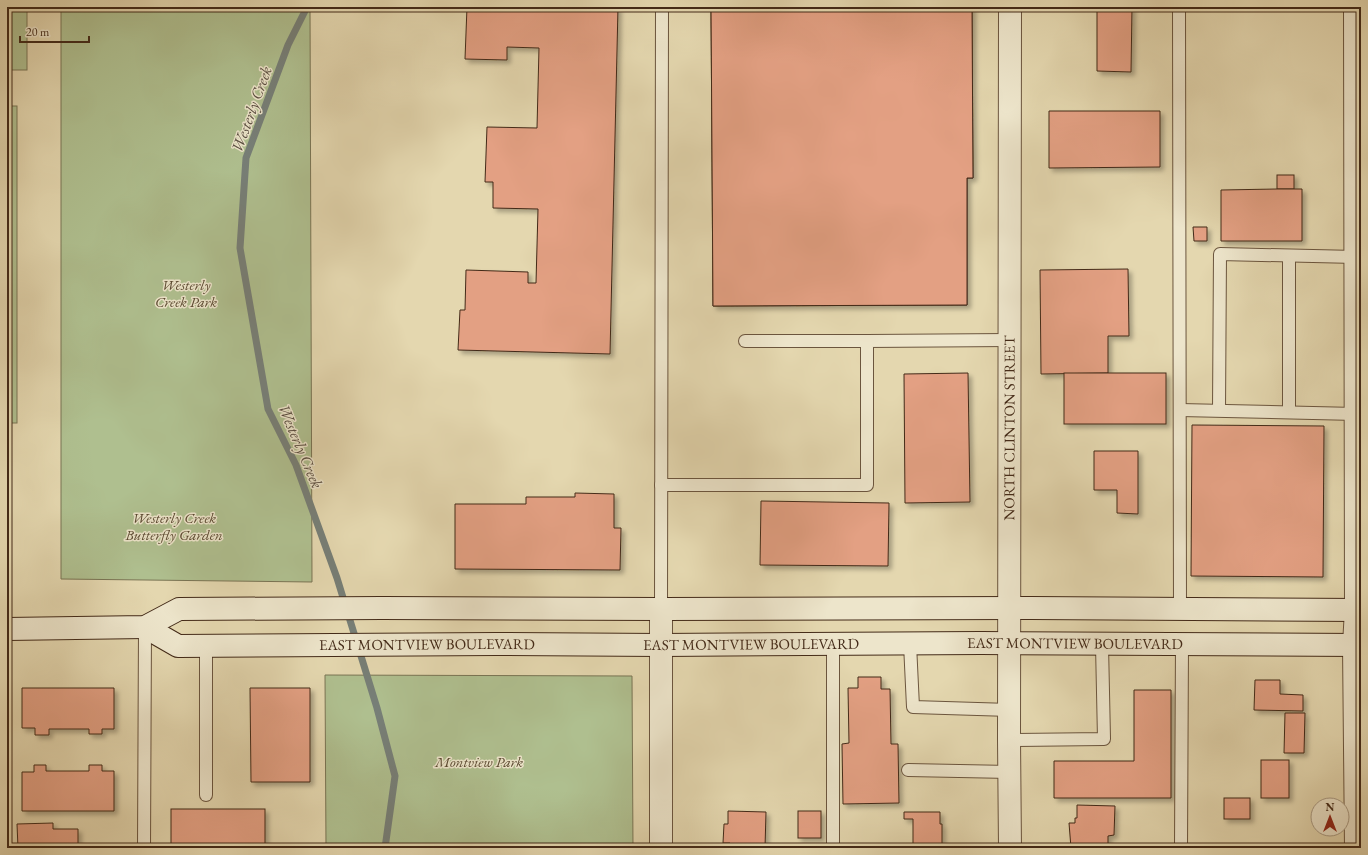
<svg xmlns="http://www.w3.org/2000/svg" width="1368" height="855" font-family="'EB Garamond',serif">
	<defs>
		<filter id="shadow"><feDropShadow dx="3.5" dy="3.5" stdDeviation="2" flood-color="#0004"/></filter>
	</defs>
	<rect width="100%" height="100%" fill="#e4d7af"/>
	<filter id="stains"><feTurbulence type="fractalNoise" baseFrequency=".005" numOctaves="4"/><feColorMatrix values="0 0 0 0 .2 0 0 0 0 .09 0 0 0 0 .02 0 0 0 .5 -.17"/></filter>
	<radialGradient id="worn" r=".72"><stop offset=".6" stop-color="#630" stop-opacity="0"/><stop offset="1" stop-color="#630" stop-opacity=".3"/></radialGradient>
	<!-- green -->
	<g fill="#afbf8f" stroke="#797454">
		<rect x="7" y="7" width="20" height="63"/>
		<polygon points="61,7 310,7 312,582 61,579"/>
		<rect x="7" y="106" width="10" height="317"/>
		<polygon points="325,675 632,676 633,848 326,848"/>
	</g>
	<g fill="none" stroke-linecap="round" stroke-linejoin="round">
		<!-- stream -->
		<polyline stroke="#777f77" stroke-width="7" points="307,7 288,45 246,158 240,248 268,409 296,465 337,578 377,708 395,776 385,848"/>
	</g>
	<!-- building -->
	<g fill="#e3a083" stroke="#432a18" fill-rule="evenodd" filter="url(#shadow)">
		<polygon points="467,7 618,7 610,354 458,350 460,310 465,310 466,270 528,272 528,283 536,283 538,209 493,208 493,182 485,182 487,127 537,128 539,48 507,47 507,60 465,59"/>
		<path d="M711,7H972L973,178H967V305L713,306ZM894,33V137H786V100H793V34Z"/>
		<polygon points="711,7 972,7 973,178 967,178 967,305 713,306"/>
		<polygon points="1097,7 1132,7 1131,72 1097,71"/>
		<polygon points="1049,111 1160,111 1160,167 1049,168"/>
		<rect x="1277" y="175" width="17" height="14"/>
		<polygon points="1277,189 1302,189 1302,241 1221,241 1221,190"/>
		<polygon points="1193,227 1207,227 1207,241 1194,241"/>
		<polygon points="1128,269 1129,336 1108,336 1108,373 1041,374 1040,270"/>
		<polygon points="968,373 970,502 905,503 904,374"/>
		<rect x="1064" y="373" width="102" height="51"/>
		<polygon points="1192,425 1324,426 1323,577 1191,576"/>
		<polygon points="1094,451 1138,451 1138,514 1117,513 1117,490 1094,490"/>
		<polygon points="575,493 614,494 614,528 621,528 620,570 455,569 455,504 526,504 526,497 575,497"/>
		<polygon points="761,501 889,503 888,566 760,565"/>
		<polygon points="858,677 881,677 881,689 890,689 891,744 898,744 899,803 843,804 842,744 849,743 848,688 858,688"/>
		<polygon points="1255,680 1280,680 1280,694 1303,695 1303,711 1254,710"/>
		<polygon points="22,688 114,688 114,729 102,729 102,734 89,734 89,729 49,729 49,735 35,735 35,728 22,728"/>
		<polygon points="250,688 310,688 310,782 251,782"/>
		<polygon points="1134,690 1171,690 1171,798 1054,798 1054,761 1134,761"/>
		<polygon points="1285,713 1305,713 1304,753 1284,753"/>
		<rect x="1261" y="760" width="28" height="38"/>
		<polygon points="34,765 46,765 46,771 89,771 89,765 102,765 102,771 114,771 114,811 22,811 22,772 34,772"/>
		<rect x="1224" y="798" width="26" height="21"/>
		<polygon points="1077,805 1115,806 1114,835 1108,836 1108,848 1071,848 1069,823 1075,823 1075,818 1077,818"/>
		<rect x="171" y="809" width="94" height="39"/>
		<polygon points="728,811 766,812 765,848 730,848 730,843 723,843 724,824 728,824"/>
		<rect x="798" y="811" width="23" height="27"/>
		<polygon points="904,812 940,812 940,824 942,824 942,848 913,848 913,819 904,819"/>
		<polygon points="53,823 53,829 78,829 78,848 18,848 17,824"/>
	</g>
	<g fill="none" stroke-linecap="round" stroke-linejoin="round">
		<defs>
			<g id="lane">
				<polyline points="1179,7 1180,608"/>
				<polyline points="1289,256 1289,412"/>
				<polyline points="745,341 867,341"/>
				<polyline points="1180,410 1356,414"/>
				<polyline points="1219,410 1220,254 1356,257"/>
				<polyline points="661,485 867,485 867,341 1010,340"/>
				<polyline points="661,609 662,7"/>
				<polyline points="833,644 833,848"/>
				<polyline points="910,644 913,707 1010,710"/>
				<polyline points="206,646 206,795"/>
				<polyline points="1009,740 1104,739 1102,645"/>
				<polyline points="908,770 1010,772"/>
				<polyline points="144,848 145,627"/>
				<polyline points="1181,848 1182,644"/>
			</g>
			<g id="street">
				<polyline points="1355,7 1356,610 1354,645 1356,848"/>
				<polyline points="661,609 661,848"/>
				<path id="s1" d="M1010,848L1009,740L1010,7"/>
			</g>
			<g id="secondary">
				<path id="s2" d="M145,627L178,646L495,644L661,645L981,643L1361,645"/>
				<polyline points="7,629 145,627 179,609 382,608 661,609 1032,608 1361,610"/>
			</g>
		</defs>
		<!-- lane casing -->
		<use href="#lane" stroke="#6b553e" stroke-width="14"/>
		<!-- street casing -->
		<use href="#street" stroke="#6b553e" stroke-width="24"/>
		<!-- secondary casing -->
		<use href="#secondary" stroke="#432a18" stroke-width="24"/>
		<!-- lane -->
		<use href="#lane" stroke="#ede5cb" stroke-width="12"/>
		<!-- street -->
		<use href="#street" stroke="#ede5cb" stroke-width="22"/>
		<!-- secondary -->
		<use href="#secondary" stroke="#ede5cb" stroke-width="22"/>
	</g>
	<g text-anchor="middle" stroke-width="3" stroke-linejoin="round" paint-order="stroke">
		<!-- park labels -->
		<g font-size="15" font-style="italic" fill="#594830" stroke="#ede5cb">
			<text x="186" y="290">Westerly<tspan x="186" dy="17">Creek Park</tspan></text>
			<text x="174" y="523">Westerly Creek<tspan x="174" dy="17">Butterfly Garden</tspan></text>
			<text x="479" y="767">Montview Park</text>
		</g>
		<!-- street labels -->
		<g font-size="15" fill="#432a18" stroke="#ede5cb">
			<text dy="5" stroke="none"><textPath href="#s1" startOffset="420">NORTH CLINTON STREET</textPath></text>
			<text dy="5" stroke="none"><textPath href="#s2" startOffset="611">EAST MONTVIEW BOULEVARD</textPath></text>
			<text dy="5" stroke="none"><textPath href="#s2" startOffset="935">EAST MONTVIEW BOULEVARD</textPath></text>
			<text dy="5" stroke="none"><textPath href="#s2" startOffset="287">EAST MONTVIEW BOULEVARD</textPath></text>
		</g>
		<!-- water labels -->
		<g font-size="16" font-style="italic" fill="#594d40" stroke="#ede5cb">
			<text transform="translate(251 109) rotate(-70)" y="6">Westerly Creek</text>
			<text transform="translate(301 446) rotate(67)" y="6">Westerly Creek</text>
		</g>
	</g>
	<!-- margin -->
	<rect width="1368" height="855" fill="none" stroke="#e4d7af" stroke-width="24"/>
	<rect x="8" y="8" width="1352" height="839" fill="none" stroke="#432a18" stroke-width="2"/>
	<rect x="12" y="12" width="1344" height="831" fill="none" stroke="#432a18"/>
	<!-- north arrow -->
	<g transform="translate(1330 817)"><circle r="19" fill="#ede5cb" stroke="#a99a83"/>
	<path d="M0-3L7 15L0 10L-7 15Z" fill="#8f2418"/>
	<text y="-6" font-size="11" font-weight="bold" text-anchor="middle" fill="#432a18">N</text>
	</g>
	<!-- scale -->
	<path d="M20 36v6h69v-6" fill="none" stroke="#432a18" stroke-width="2"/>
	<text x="26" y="36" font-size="12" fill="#432a18" stroke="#ede5cb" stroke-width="3" paint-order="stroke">20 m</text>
	<rect width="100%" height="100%" filter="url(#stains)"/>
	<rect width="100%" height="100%" fill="url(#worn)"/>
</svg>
